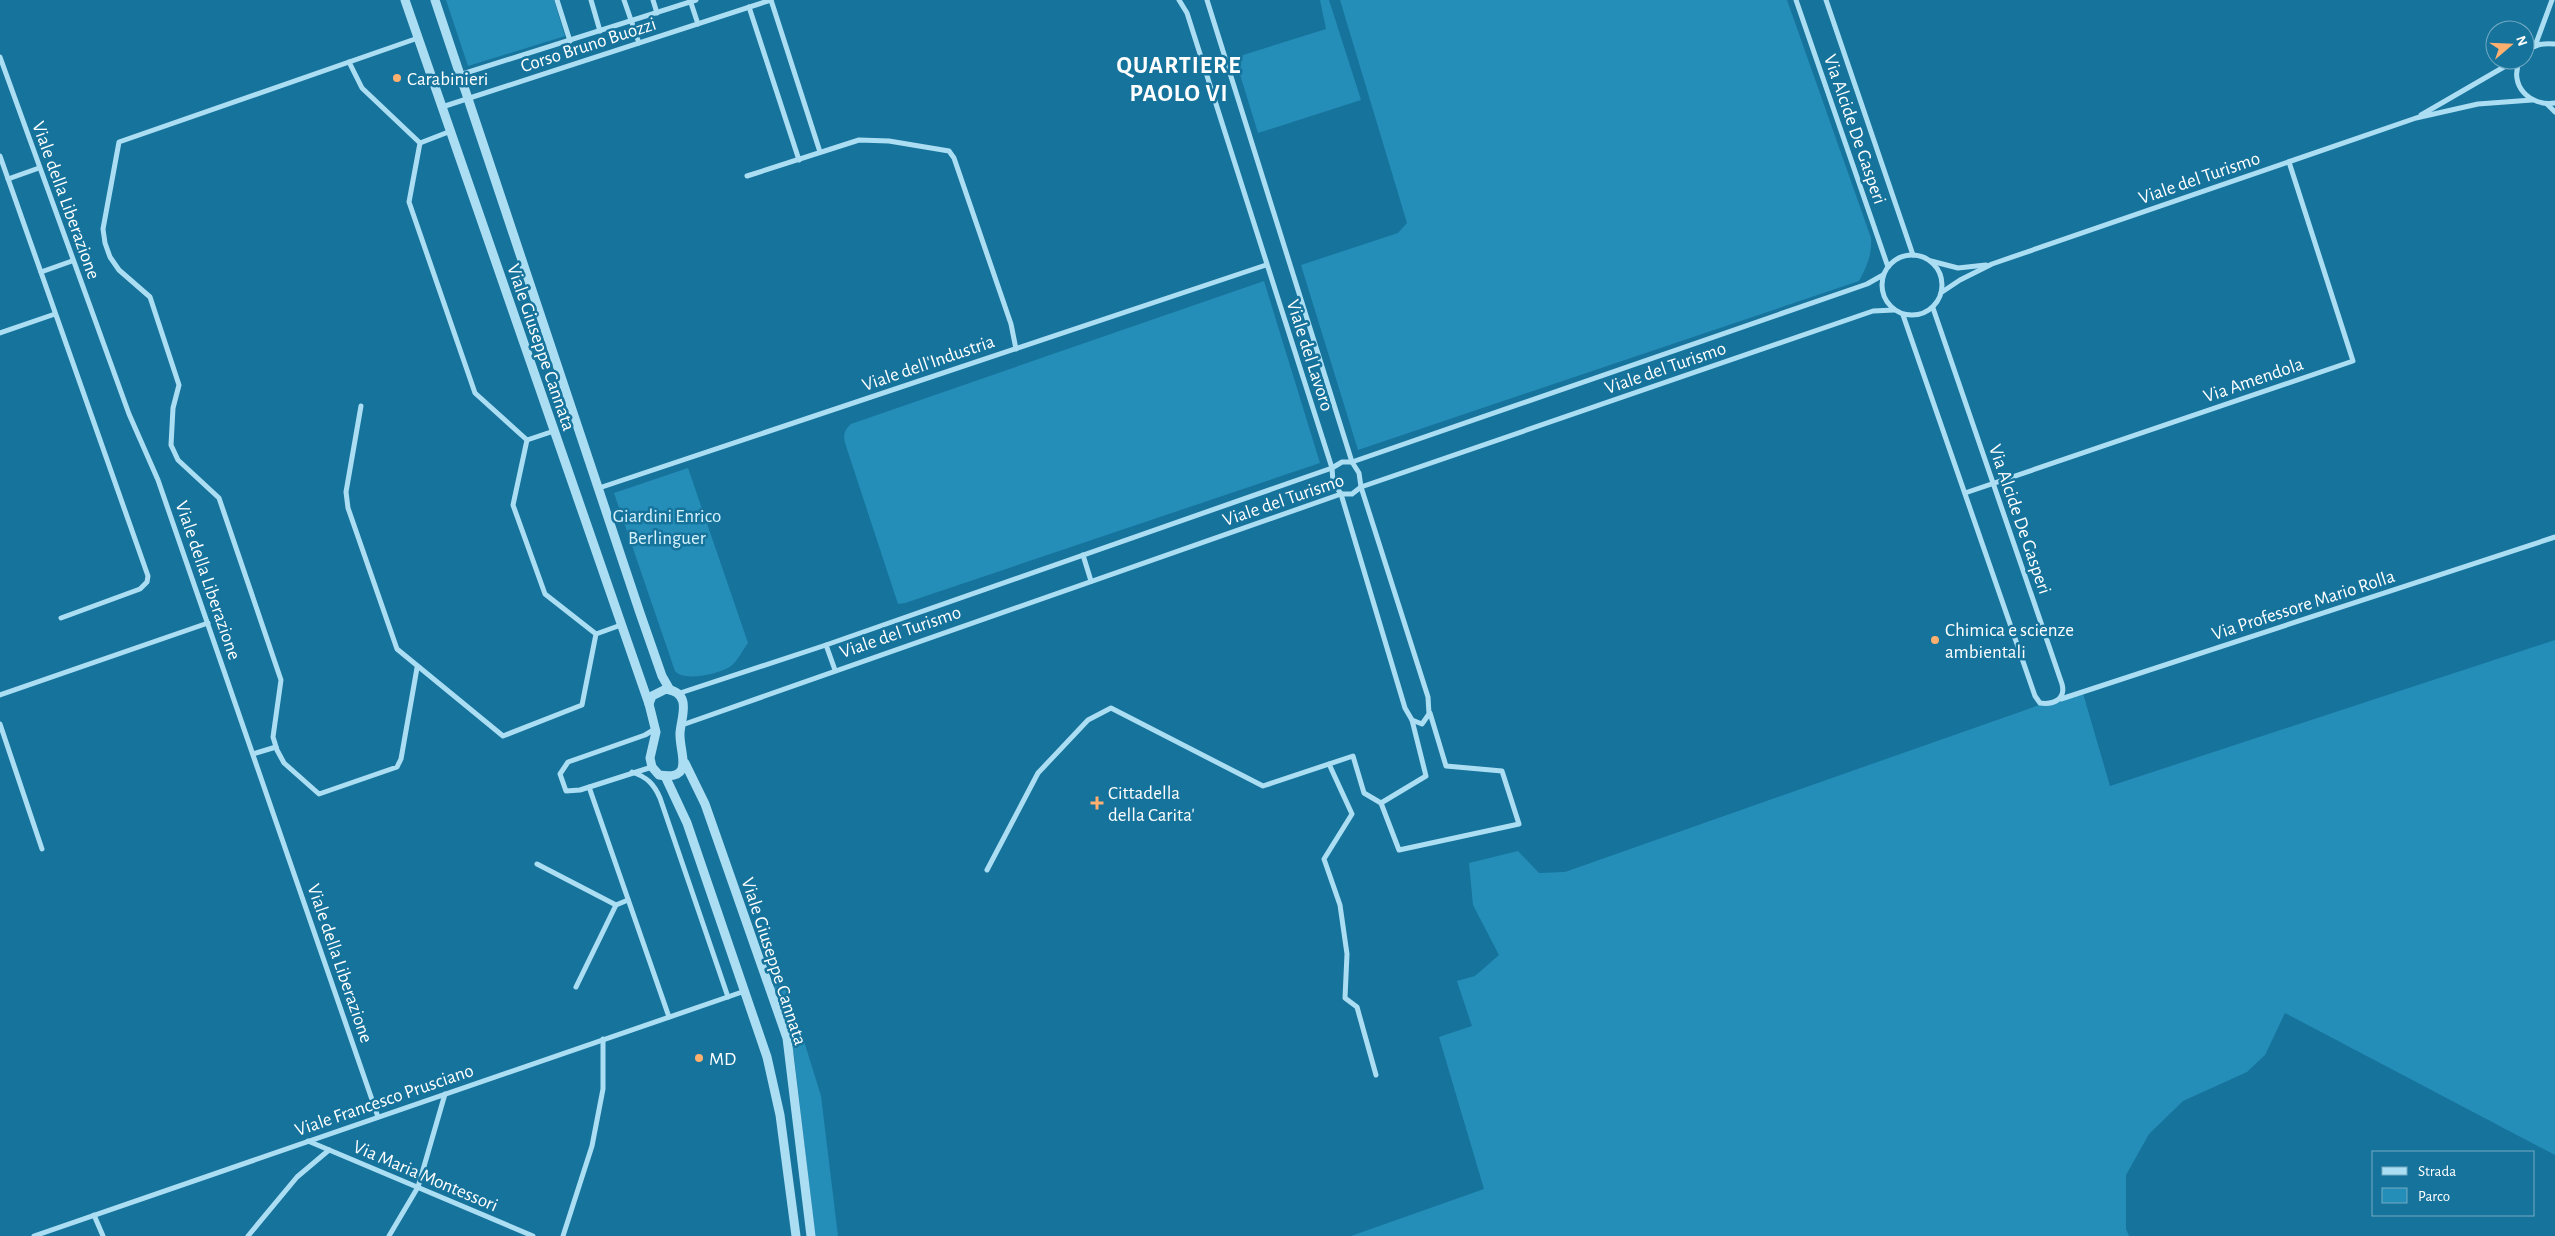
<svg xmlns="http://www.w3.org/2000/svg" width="2555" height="1236" font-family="'Alegreya Sans',sans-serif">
	<rect width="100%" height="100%" fill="#16739c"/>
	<!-- green -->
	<g fill="#258eb8">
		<polygon points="446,0 554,0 565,36 468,66"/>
		<polygon points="1320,0 1329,0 1361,100 1258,133 1238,68 1243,55 1326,29"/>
		<path d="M1340,0H1787L1871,238C1872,255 1867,266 1859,281L1358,450L1301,265L1398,233L1407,223Z"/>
		<path d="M1264,281L1320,463L905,603L898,604L846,446C843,437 843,431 851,424Z"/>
		<path d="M688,468L748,643C743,649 738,661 731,666C720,674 684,682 675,671L614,493Z"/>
		<polygon points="2555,640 2555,1155 2285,1013 2265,1055 2247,1072 2183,1101 2149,1134 2126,1175 2126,1229 2129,1236 1351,1236 1484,1189 1439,1037 1472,1026 1457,981 1475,976 1499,955 1473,905 1469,863 1518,851 1539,873 1565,872 2082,690 2110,786"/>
		<polygon points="786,983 821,1096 838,1236 815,1236 794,1055 774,987"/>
	</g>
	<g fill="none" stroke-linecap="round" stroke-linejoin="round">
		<!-- minor -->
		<g stroke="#acdef3" stroke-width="5">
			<polyline points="557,0 570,41"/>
			<polyline points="591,0 600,31"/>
			<polyline points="624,0 639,43"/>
			<polyline points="653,0 657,13"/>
			<polyline points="690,0 698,24"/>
			<polyline points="771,0 820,152"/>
			<polyline points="1179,0 1187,13 1332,468 1333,482 1341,494 1405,708 1412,720 1422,724 1429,714 1428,697 1361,487 1359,473 1352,462 1207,0"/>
			<polyline points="1796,0 1888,267"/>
			<polyline points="1826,0 1913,255"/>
			<polyline points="749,7 799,160"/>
			<polyline points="2535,46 2552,0"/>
			<path d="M2525,53C2534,44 2543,43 2555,44"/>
			<polyline points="0,57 129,414 158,480 378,1117"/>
			<path d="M2520,60C2508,85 2530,107 2555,103"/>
			<polyline points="349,62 362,88 420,143 409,202 475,393 527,440"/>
			<polyline points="434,83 696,0"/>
			<polyline points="2547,104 2555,112"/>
			<polyline points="442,107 771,0"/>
			<polyline points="2421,115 2516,60"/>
			<polyline points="420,143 451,131"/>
			<polyline points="0,156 148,576 147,582 140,589 61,618"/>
			<polyline points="747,176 859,140 889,141 949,151 954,158 1011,324 1016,349"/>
			<polyline points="8,179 39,168"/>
			<circle cx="1912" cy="285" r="30"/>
			<polyline points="1931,261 1958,268 1986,265"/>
			<polyline points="41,272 72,261"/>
			<polyline points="1942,292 1960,280 1992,264 2416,118 2478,104 2532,100"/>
			<path d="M1903,315L2035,696L2040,703C2054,705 2066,699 2062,684L1933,308"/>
			<polyline points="0,333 55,314"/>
			<polyline points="361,406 346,492 348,508 397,649 503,736 582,705 596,634 545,594 513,505 527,440"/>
			<polyline points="527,440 554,431"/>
			<polyline points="599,488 1266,265"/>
			<polyline points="1965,493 2353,361 2289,162"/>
			<polyline points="1083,555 1091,581"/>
			<polyline points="596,634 621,625"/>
			<polyline points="826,645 835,670"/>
			<polyline points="417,668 401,759 397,767 319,794 284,763 277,750 273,737 281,680 219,498 178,460 171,445 173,408 179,385 150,297 119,270 110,257 105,243 103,229 119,142 418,38"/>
			<polyline points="677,694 826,645 1332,468 1342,462 1352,462 1867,284 1883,275"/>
			<polyline points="0,695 208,623"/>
			<polyline points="2061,699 2555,537"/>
			<polyline points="1412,720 1426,776 1381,803 1399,850 1519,824 1502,771 1446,766 1430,713"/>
			<polyline points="0,724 42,849"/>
			<polyline points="682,725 1341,494 1352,494 1361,487 1873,311 1894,310"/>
			<polyline points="253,754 276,747"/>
			<polyline points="1329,764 1352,814 1324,859 1340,905 1347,954 1345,998 1357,1007 1376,1075"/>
			<polyline points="652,767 580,790 566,791 560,774 568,762 645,735 655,729"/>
			<path d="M632,772C647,777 654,784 660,798L728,997"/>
			<polyline points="589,787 669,1017"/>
			<polyline points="537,864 616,905"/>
			<polyline points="987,870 1038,773 1088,720 1111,708 1263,786 1353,756 1364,793 1381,803"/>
			<polyline points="576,987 616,905 628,900"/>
			<polyline points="308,1141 533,1236"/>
			<polyline points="94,1215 103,1236"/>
			<polyline points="34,1236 745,991"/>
			<polyline points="248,1236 297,1177 329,1150"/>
			<polyline points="389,1236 418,1187 445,1094"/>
			<polyline points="563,1236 592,1146 603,1089 603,1039"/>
		</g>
		<!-- tertiary -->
		<g stroke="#acdef3" stroke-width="9">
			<polyline points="405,0 649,704"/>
			<polyline points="435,0 640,613 662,676 670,690"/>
			<path d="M666,689C693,693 681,717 680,733C679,753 696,781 659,775L652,767L650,758L656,732L649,704L652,696Z"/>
			<polyline points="685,763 705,804 787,1038 811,1236"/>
			<polyline points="665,776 687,823 767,1057 780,1115 796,1236"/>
		</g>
	</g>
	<!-- markers -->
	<g fill="#ffaf6e" stroke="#16739c" stroke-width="2">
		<circle cx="397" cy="78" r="5"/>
		<circle cx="1935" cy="640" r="5"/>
		<path d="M1094.5 795.5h5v5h5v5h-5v5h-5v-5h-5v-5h5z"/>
		<circle cx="699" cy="1058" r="5"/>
	</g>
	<g text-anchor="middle" stroke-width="5" stroke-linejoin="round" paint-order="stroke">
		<!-- street labels -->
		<g font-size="19" fill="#fff" stroke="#16739c">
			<text transform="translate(588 44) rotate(-18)" y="7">Corso Bruno Buozzi</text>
			<text transform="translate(1856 129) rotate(71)" y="7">Via Alcide De Gasperi</text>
			<text transform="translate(2199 177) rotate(-19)" y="7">Viale del Turismo</text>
			<text transform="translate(67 200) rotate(70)" y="7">Viale della Liberazione</text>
			<text transform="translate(542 347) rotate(71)" y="7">Viale Giuseppe Cannata</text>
			<text transform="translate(1311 355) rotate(72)" y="7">Viale del Lavoro</text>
			<text transform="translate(928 362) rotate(-19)" y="7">Viale dell'Industria</text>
			<text transform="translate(1665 367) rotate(-19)" y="7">Viale del Turismo</text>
			<text transform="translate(2253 379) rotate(-19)" y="7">Via Amendola</text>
			<text transform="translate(1283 499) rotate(-19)" y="7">Viale del Turismo</text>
			<text transform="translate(2021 519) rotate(71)" y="7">Via Alcide De Gasperi</text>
			<text transform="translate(209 580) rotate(71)" y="7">Viale della Liberazione</text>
			<text transform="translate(2303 604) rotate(-18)" y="7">Via Professore Mario Rolla</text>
			<text transform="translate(900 631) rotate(-19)" y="7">Viale del Turismo</text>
			<text transform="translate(775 961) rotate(72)" y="7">Viale Giuseppe Cannata</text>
			<text transform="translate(341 963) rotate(71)" y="7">Viale della Liberazione</text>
			<text transform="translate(384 1099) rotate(-19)" y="7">Viale Francesco Prusciano</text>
			<text transform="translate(426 1175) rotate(23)" y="7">Via Maria Montessori</text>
		</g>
		<!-- poi labels -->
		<g font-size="19" fill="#fff" stroke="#16739c" text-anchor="start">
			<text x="407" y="85">Carabinieri</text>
			<text x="1945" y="636">Chimica e scienze<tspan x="1945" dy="22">ambientali</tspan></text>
			<text x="1108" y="799">Cittadella<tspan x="1108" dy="22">della Carita'</tspan></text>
			<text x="709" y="1065">MD</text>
		</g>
		<!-- park labels -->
		<g font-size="19" fill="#d6f2fd" stroke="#16739c">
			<text x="667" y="522">Giardini Enrico<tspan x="667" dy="22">Berlinguer</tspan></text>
		</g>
		<!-- district labels -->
		<g font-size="24" font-weight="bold" letter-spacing="1" fill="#fff" stroke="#16739c">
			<text x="1179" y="73">QUARTIERE<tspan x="1179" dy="28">PAOLO VI</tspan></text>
		</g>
	</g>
	<!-- legend -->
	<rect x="2372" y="1151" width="162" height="65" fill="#16739c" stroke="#73abc4"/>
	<rect x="2382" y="1167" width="25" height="8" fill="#acdef3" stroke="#73abc4"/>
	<text x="2418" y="1176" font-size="15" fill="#ffffff">Strada</text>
	<rect x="2382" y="1188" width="25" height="15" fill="#258eb8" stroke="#73abc4"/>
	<text x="2418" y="1201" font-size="15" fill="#ffffff">Parco</text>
	<!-- north arrow -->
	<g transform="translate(2510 45) rotate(71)"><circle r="24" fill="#16739c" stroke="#73abc4"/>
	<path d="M0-4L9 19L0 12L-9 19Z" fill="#ffaf6e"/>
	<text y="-8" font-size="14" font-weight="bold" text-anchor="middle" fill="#ffffff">N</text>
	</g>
</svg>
